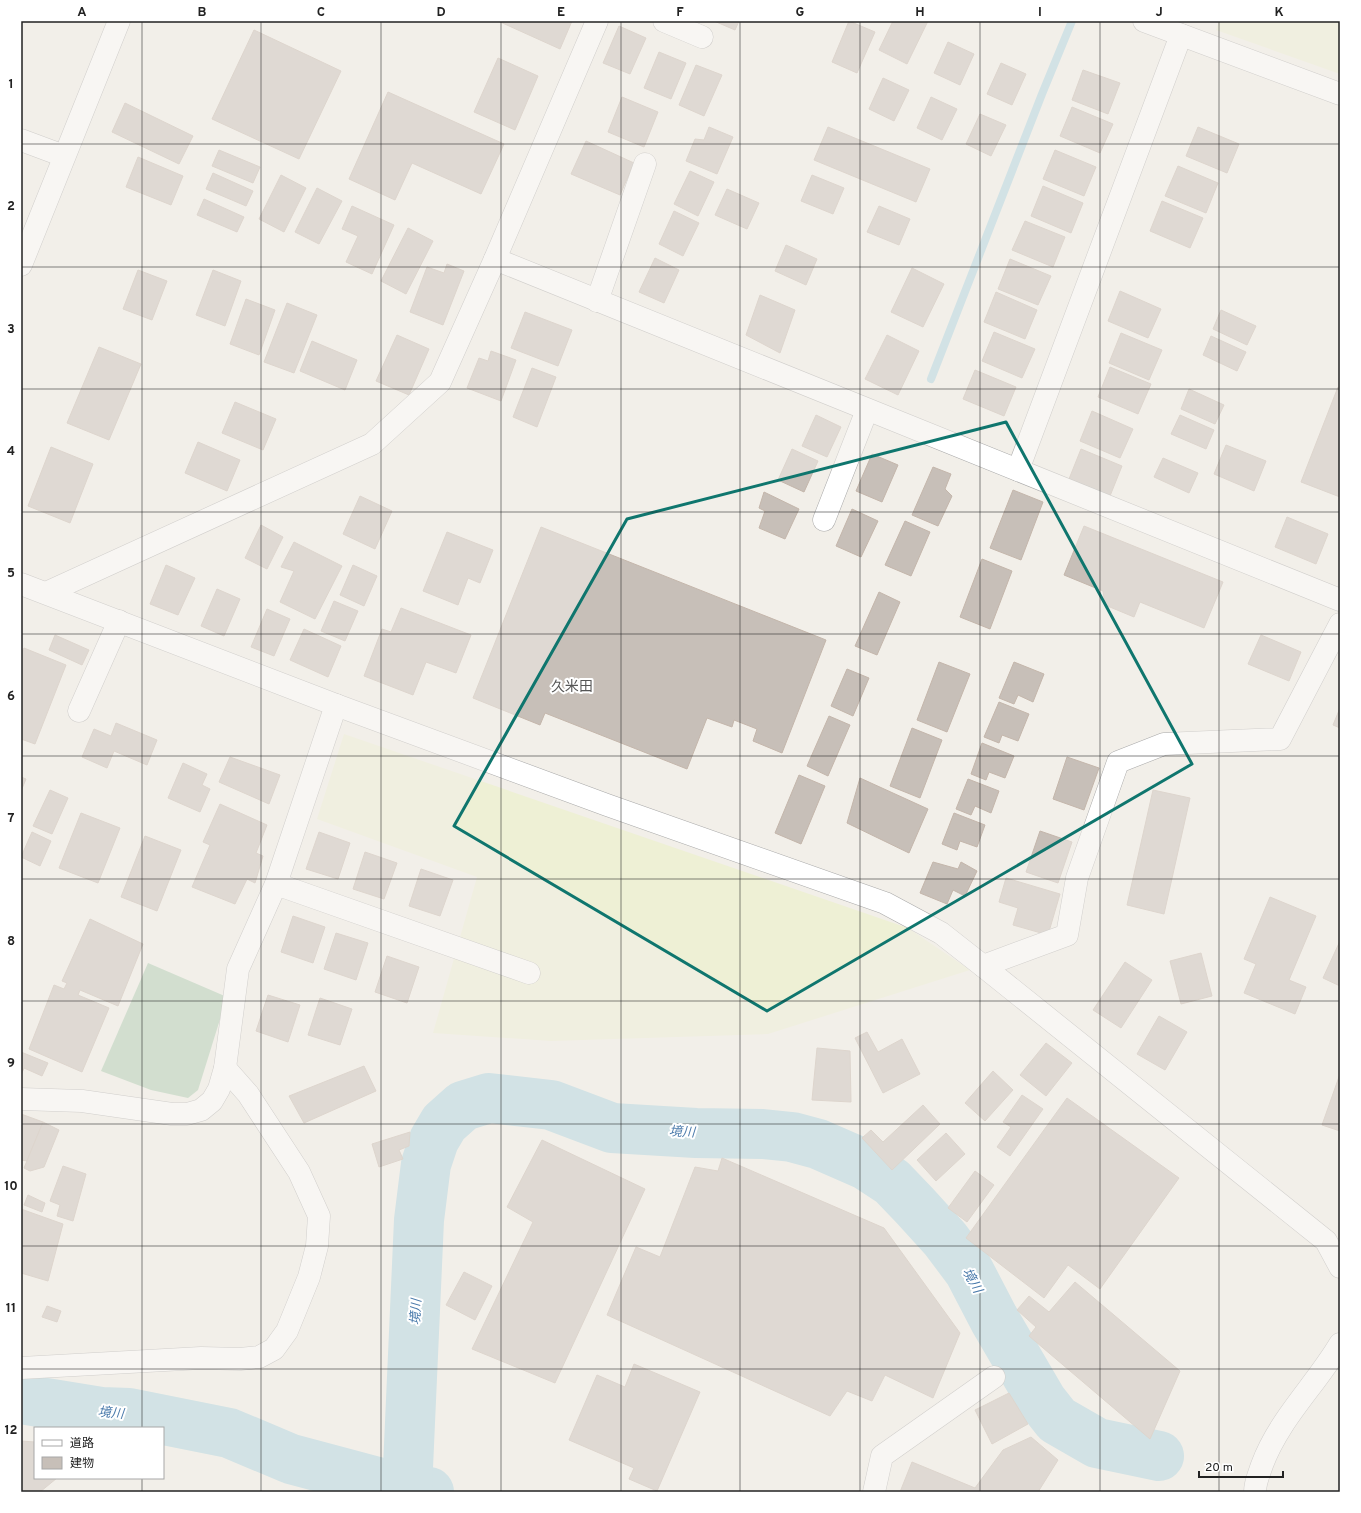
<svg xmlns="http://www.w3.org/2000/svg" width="1361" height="1513" font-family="Overpass,'Noto Sans JP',sans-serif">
	<rect width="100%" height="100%" fill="#f2efe9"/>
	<!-- farmland -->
	<g fill="#eef0d5">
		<polygon points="1219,21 1340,21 1340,74 1216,30"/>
		<polygon points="344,734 908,928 970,970 768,1034 551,1041 433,1033 477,877 317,819"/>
	</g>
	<!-- cemetery -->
	<polygon fill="#aacbaf" points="148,963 227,997 198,1090 188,1098 151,1090 101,1071"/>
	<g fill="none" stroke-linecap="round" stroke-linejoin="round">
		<!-- stream -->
		<polyline stroke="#aad3df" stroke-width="8" points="931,379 1042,94 1072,21"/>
		<!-- river -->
		<g stroke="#aad3df" stroke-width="50">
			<polyline points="21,1399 101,1412 129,1413 229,1433 291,1459 407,1490 429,1492"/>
			<polyline points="407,1490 419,1220 426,1164 434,1140 444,1123 463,1106 489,1098 551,1105 612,1128 696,1133 763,1134 792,1137 818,1144 866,1165 892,1182 915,1206 945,1239 969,1271 994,1319 1042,1401 1057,1420 1097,1443 1159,1456"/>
		</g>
	</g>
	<!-- building -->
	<g fill="#c7bfb8" stroke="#c4b6ab">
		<polygon points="498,21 572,21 560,49"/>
		<polygon points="714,21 739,21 735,30"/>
		<polygon points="849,21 875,32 857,73 832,62"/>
		<polygon points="893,21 928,21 907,64 879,50"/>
		<polygon points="619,26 646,38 630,74 603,63"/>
		<polygon points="254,30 341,71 299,159 212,119"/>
		<polygon points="948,42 974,54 960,85 934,73"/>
		<polygon points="659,52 686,63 671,99 644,88"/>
		<polygon points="498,58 538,76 515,130 474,112"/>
		<polygon points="1001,63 1026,74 1012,105 987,94"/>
		<polygon points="696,65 722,75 704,116 679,105"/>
		<polygon points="1083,70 1120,83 1108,114 1072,100"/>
		<polygon points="883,78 909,90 894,121 869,109"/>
		<polygon points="388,92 504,144 481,194 412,163 395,200 349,179"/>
		<polygon points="622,97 658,112 644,147 608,132"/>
		<polygon points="931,97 957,109 942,140 917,128"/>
		<polygon points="125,103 193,136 179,164 112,132"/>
		<polygon points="1072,107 1113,124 1100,153 1060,136"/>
		<polygon points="980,114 1006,125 991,156 966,144"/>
		<polygon points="709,127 733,137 717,174 686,161 695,139 704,140"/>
		<polygon points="828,127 930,169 916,202 814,160"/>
		<polygon points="1198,127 1239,144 1227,173 1186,156"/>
		<polygon points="586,141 634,163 620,195 571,174"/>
		<polygon points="219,150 260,167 253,183 212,166"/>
		<polygon points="1055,150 1096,167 1084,196 1043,179"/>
		<polygon points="138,157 183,176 171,205 126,187"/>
		<polygon points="1178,166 1218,183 1206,213 1165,196"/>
		<polygon points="690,171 714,182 698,216 674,204"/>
		<polygon points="213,173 253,191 246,206 206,189"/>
		<polygon points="281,175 306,188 284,232 259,219"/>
		<polygon points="812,175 844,188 833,214 801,201"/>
		<polygon points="1043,186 1083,203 1071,233 1031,216"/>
		<polygon points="317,188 342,201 319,244 295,232"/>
		<polygon points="727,189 759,203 747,229 715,215"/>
		<polygon points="204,199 244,217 237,232 197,215"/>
		<polygon points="1162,201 1203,218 1190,248 1150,231"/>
		<polygon points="352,206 394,225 372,274 346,262 358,236 342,229"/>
		<polygon points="879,206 910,219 899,245 867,232"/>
		<polygon points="674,211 699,223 683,256 659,244"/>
		<polygon points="1025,221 1065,237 1053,267 1012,250"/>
		<polygon points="408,228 433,241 406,294 381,281"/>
		<polygon points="786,245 817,259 806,285 775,271"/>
		<polygon points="655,258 679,270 664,303 639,292"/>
		<polygon points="1010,259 1051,276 1038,305 998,289"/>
		<polygon points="447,264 464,271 443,325 410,312 427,267 444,273"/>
		<polygon points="912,268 944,284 923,327 891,312"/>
		<polygon points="138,270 167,281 152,320 123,309"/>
		<polygon points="213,270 241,281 225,326 196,315"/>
		<polygon points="1120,291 1161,309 1148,338 1108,321"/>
		<polygon points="996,292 1037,310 1025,339 984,322"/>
		<polygon points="760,295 795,310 780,353 746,335"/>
		<polygon points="246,299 275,310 259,355 230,344"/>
		<polygon points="287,303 317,315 294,373 264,362"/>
		<polygon points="1221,310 1256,326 1247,345 1213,329"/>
		<polygon points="525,312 572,330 558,366 511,348"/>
		<polygon points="994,332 1035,349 1022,378 982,361"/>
		<polygon points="1121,333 1162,350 1149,380 1109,363"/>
		<polygon points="397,335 429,349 409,395 376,381"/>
		<polygon points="887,335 919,351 898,395 865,379"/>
		<polygon points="1211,336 1246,352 1237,371 1203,355"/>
		<polygon points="312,341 357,360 345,390 300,371"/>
		<polygon points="99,347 141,364 109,440 67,423"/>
		<polygon points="491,351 516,360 501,401 467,388 479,358 488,361"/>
		<polygon points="1110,367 1151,384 1138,414 1098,397"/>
		<polygon points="532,368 556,377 537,427 513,417"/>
		<polygon points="975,370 1016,387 1004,416 963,399"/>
		<polygon points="1338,387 1340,388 1340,497 1301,482"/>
		<polygon points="1189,389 1224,405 1215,424 1181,409"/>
		<polygon points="235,402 276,419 263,450 222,433"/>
		<polygon points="1092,411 1133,429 1120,458 1080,441"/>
		<polygon points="816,415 841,427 827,457 802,446"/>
		<polygon points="1180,415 1214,430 1206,449 1171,434"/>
		<polygon points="198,442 240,460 227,491 185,473"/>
		<polygon points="1226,445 1266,461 1254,491 1214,474"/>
		<polygon points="51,447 93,464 70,523 28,506"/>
		<polygon points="792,449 818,461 804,492 778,480"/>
		<polygon points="1081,449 1122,466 1110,496 1069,479"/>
		<polygon points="872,454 898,465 882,502 856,491"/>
		<polygon points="1163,458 1198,473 1189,493 1154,477"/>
		<polygon points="933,467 951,474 945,489 952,496 938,526 912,515"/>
		<polygon points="1013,490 1043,502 1021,560 990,548"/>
		<polygon points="764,492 799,509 785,539 759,528 765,511 759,508"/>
		<polygon points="360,496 392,511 375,549 343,534"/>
		<polygon points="852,509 878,521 861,557 836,546"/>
		<polygon points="1287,517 1328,534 1316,564 1275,547"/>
		<polygon points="905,521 930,532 911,576 885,565"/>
		<polygon points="261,525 283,537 267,569 245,558"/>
		<polygon points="1084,526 1223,582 1204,628 1140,602 1134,617 1105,605 1103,591 1064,575"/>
		<polygon points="541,527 826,640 782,753 753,741 757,729 734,720 732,727 707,718 687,769 545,713 540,725 473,698"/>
		<polygon points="447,532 493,550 480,583 468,578 458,605 423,591"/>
		<polygon points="294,542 342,566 315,619 280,602 294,571 281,567"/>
		<polygon points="982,559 1012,571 990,629 960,617"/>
		<polygon points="166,565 195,578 178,615 150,604"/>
		<polygon points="353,565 377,576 364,606 340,595"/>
		<polygon points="217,589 240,599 224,636 201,626"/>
		<polygon points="879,592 900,602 877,655 855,646"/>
		<polygon points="334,601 358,611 345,641 321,631"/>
		<polygon points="401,608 471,635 456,673 426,662 413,695 364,676 382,629 391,632"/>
		<polygon points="267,609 290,619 274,656 251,647"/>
		<polygon points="304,629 341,646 328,677 290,660"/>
		<polygon points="55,635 89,650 82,665 49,650"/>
		<polygon points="1261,635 1301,652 1289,681 1248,664"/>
		<polygon points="24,648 66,665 35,744 21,739 21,654"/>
		<polygon points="939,662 970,674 947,732 917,720"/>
		<polygon points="1014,662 1044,674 1033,702 1018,695 1014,704 999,698"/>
		<polygon points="847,669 869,678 853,716 831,706"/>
		<polygon points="999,702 1029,714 1018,741 1002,735 999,743 984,737"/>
		<polygon points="1340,708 1340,728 1333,725"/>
		<polygon points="829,716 850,725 828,776 807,766"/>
		<polygon points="116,723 157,740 147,765 114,751 107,768 82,757 94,729 111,736"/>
		<polygon points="912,728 942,740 920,798 890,786"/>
		<polygon points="982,743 1014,756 1005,778 989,772 986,780 971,774"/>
		<polygon points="230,757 280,775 269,804 219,782"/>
		<polygon points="1067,757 1099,768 1084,810 1053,799"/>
		<polygon points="183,763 207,774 202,785 210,789 200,812 168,798"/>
		<polygon points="799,775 825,786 801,844 775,833"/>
		<polygon points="21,777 26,779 21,791"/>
		<polygon points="860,778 928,809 909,853 847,823"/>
		<polygon points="968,779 999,791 991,813 975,806 971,815 956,809"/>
		<polygon points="50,790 68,798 52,834 33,826"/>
		<polygon points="1153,790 1190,798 1164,914 1127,905"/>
		<polygon points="220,804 267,825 256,853 263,856 255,883 247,879 235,904 192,887 210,845 203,842"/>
		<polygon points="81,813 120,828 98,883 59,868"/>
		<polygon points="954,813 985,825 977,847 960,841 957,850 942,844"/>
		<polygon points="1040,831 1072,842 1058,883 1026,872"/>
		<polygon points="32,832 51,841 40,866 21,857"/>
		<polygon points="319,832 350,843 338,879 306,869"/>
		<polygon points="145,836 181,850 157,911 121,897"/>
		<polygon points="365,852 397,863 384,899 353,889"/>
		<polygon points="933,862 958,869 961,862 977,871 965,896 953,890 947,904 920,893"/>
		<polygon points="421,869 453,880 440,916 409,906"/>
		<polygon points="1006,878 1060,894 1048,935 1013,925 1018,908 999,902"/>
		<polygon points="1270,897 1316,916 1289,980 1306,987 1295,1014 1244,993 1256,964 1244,959"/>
		<polygon points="293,916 325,927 313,963 281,952"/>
		<polygon points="90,919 143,944 118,1006 80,990 78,995 109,1008 82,1072 29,1049 54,985 64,989 67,983 62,981"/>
		<polygon points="336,933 368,943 356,980 324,969"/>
		<polygon points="1340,941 1340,986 1323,978"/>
		<polygon points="1201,953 1212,996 1181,1004 1170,961"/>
		<polygon points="387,956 419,967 407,1003 375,992"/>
		<polygon points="1125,962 1152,980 1121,1028 1093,1010"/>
		<polygon points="268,995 300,1005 288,1042 256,1031"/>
		<polygon points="320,998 352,1009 340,1045 308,1035"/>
		<polygon points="1159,1016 1187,1032 1165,1070 1137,1054"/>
		<polygon points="867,1032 878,1052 902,1039 920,1074 883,1093 855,1038"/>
		<polygon points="1046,1043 1072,1063 1046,1096 1020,1075"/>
		<polygon points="817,1048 850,1051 851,1102 812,1100"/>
		<polygon points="21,1052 48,1063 42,1076 24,1068 21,1075"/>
		<polygon points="364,1066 376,1091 304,1123 289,1096"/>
		<polygon points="993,1071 1013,1090 985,1121 965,1103"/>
		<polygon points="1340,1074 1340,1131 1322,1125"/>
		<polygon points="1022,1095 1043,1109 1010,1156 997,1147 1011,1127 1003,1122"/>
		<polygon points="1067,1098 1179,1178 1100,1289 1068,1265 1044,1298 966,1238"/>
		<polygon points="923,1105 940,1124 892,1170 862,1138 871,1130 883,1142"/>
		<polygon points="21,1114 43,1122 27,1161 21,1160"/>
		<polygon points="43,1122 59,1130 44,1167 30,1171 24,1168"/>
		<polygon points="410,1132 409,1146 399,1150 403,1159 379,1167 372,1144"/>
		<polygon points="946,1133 965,1154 936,1181 917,1160"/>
		<polygon points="542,1140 645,1189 555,1383 472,1349 533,1222 507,1207"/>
		<polygon points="722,1158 884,1228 960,1333 933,1398 885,1375 872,1401 847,1391 830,1416 607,1315 636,1247 660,1257 695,1167 718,1171"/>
		<polygon points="63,1166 86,1174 73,1221 57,1216 60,1205 50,1201"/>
		<polygon points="975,1171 994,1185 967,1222 948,1208"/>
		<polygon points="28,1195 45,1203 42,1212 24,1205"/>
		<polygon points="21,1209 63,1224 48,1281 21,1273"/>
		<polygon points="464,1272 492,1286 475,1320 446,1305"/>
		<polygon points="1075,1282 1180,1371 1150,1439 1029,1336 1036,1327 1017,1310 1029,1296 1049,1312"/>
		<polygon points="47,1306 61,1311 57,1322 42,1317"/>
		<polygon points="634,1364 700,1392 657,1491 629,1479 634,1468 569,1440 597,1375 625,1387"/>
		<polygon points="1009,1393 1028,1424 992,1444 975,1410"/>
		<polygon points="1031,1437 1058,1460 1038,1492 900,1492 912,1462 975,1488 1003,1450"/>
		<polygon points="21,1441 35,1442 35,1478 57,1478 40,1492 21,1492"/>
	</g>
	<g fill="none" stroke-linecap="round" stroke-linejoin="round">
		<defs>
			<g id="minor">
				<polyline points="664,21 702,37"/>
				<polyline points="1144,21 1340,94"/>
				<polyline points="21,140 64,156"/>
				<polyline points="495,259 1340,600"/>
				<polyline points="597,301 645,164"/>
				<polyline points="1018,470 1181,35"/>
				<polyline points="824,520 867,410"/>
				<polyline points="46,593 372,444 440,382 495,259 597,21"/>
				<polyline points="79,711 119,621"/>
				<polyline points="276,884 529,973"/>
				<polyline points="983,966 1067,935 1077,878 1118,762 1164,744 1280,739 1340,624"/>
				<polyline points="21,1099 82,1101 172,1114 187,1114 201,1110 212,1101 219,1089 225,1068 238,969 276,884 336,705"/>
				<polyline points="21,1368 201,1358 240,1359 259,1357 274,1349 287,1331 309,1277 317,1246 319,1216 299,1172 248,1094 225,1068"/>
				<polyline points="874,1492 882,1456 994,1377"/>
			</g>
			<g id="tertiary">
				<polyline points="21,265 119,21"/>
				<polyline points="21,584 336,705 607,805 885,903 941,933 983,966 1326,1241 1340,1267"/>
				<path d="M1255,1492C1255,1482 1259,1474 1262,1465C1279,1419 1315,1386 1340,1344"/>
			</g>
		</defs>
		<!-- minor casing -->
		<use href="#minor" stroke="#a9a9a9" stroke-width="23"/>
		<!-- tertiary casing -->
		<use href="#tertiary" stroke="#a9a9a9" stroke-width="23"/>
		<!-- minor -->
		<use href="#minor" stroke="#fff" stroke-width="22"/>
		<!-- tertiary -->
		<use href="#tertiary" stroke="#fff" stroke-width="22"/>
	</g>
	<!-- marked area -->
	<path d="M0 0H1361V1513H0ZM1006,422L1192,764L767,1011L454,826L627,519Z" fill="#f2efe9" fill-opacity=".55" fill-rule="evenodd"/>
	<path fill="none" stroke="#0f766e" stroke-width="3" stroke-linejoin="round" d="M1006,422L1192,764L767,1011L454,826L627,519Z"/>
	<!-- grid -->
	<path fill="none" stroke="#222" stroke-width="1" stroke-opacity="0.55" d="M142,21V1428M261,21V1492M381,21V1492M501,21V1492M621,21V1492M740,21V1492M860,21V1492M980,21V1492M1100,21V1492M1219,21V1492M21,144H1340M21,267H1340M21,389H1340M21,512H1340M21,634H1340M21,756H1340M21,879H1340M21,1001H1340M21,1124H1340M21,1246H1340M21,1369H1340M142,1478V1492"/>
	<g text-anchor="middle" stroke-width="4" stroke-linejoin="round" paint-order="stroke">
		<!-- water labels -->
		<g font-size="13" font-style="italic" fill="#4a7aab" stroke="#fff">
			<text transform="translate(682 1131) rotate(3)" y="5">境川</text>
			<text transform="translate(973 1280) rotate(61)" y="5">境川</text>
			<text transform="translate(415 1312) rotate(-87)" y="5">境川</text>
			<text transform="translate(111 1412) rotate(5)" y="5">境川</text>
		</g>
		<!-- quarter labels -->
		<g font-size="14" fill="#555" stroke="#fff">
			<text x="572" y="691">久米田</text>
		</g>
	</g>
	<!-- border -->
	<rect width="1361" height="1513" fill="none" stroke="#ffffff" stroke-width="44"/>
	<!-- legend -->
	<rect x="34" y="1427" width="130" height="52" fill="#ffffff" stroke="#a7a7a7"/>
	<rect x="42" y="1440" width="20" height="6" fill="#ffffff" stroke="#a7a7a7"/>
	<text x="70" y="1447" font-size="12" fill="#222222">道路</text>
	<rect x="42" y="1457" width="20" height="12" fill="#c7bfb8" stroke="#a7a7a7"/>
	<text x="70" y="1467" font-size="12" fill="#222222">建物</text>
	<!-- scale -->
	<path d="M1199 1471v6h84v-6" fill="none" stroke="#222222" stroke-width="2"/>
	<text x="1205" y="1471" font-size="12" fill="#222222" stroke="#ffffff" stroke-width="3" paint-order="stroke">20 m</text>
	<rect x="22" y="22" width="1317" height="1469" fill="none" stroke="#222" stroke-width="1.5"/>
	<g font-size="13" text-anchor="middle" font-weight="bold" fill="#222">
		<text x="82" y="16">A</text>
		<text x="202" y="16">B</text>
		<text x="321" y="16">C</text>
		<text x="441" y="16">D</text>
		<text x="561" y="16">E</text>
		<text x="680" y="16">F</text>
		<text x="800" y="16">G</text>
		<text x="920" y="16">H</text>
		<text x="1040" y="16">I</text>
		<text x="1159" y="16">J</text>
		<text x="1279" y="16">K</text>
		<text x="11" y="88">1</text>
		<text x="11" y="210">2</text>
		<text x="11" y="333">3</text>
		<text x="11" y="455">4</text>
		<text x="11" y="577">5</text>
		<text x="11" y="700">6</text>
		<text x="11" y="822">7</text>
		<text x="11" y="945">8</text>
		<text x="11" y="1067">9</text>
		<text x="11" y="1190">10</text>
		<text x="11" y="1312">11</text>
		<text x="11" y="1434">12</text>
	</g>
</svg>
